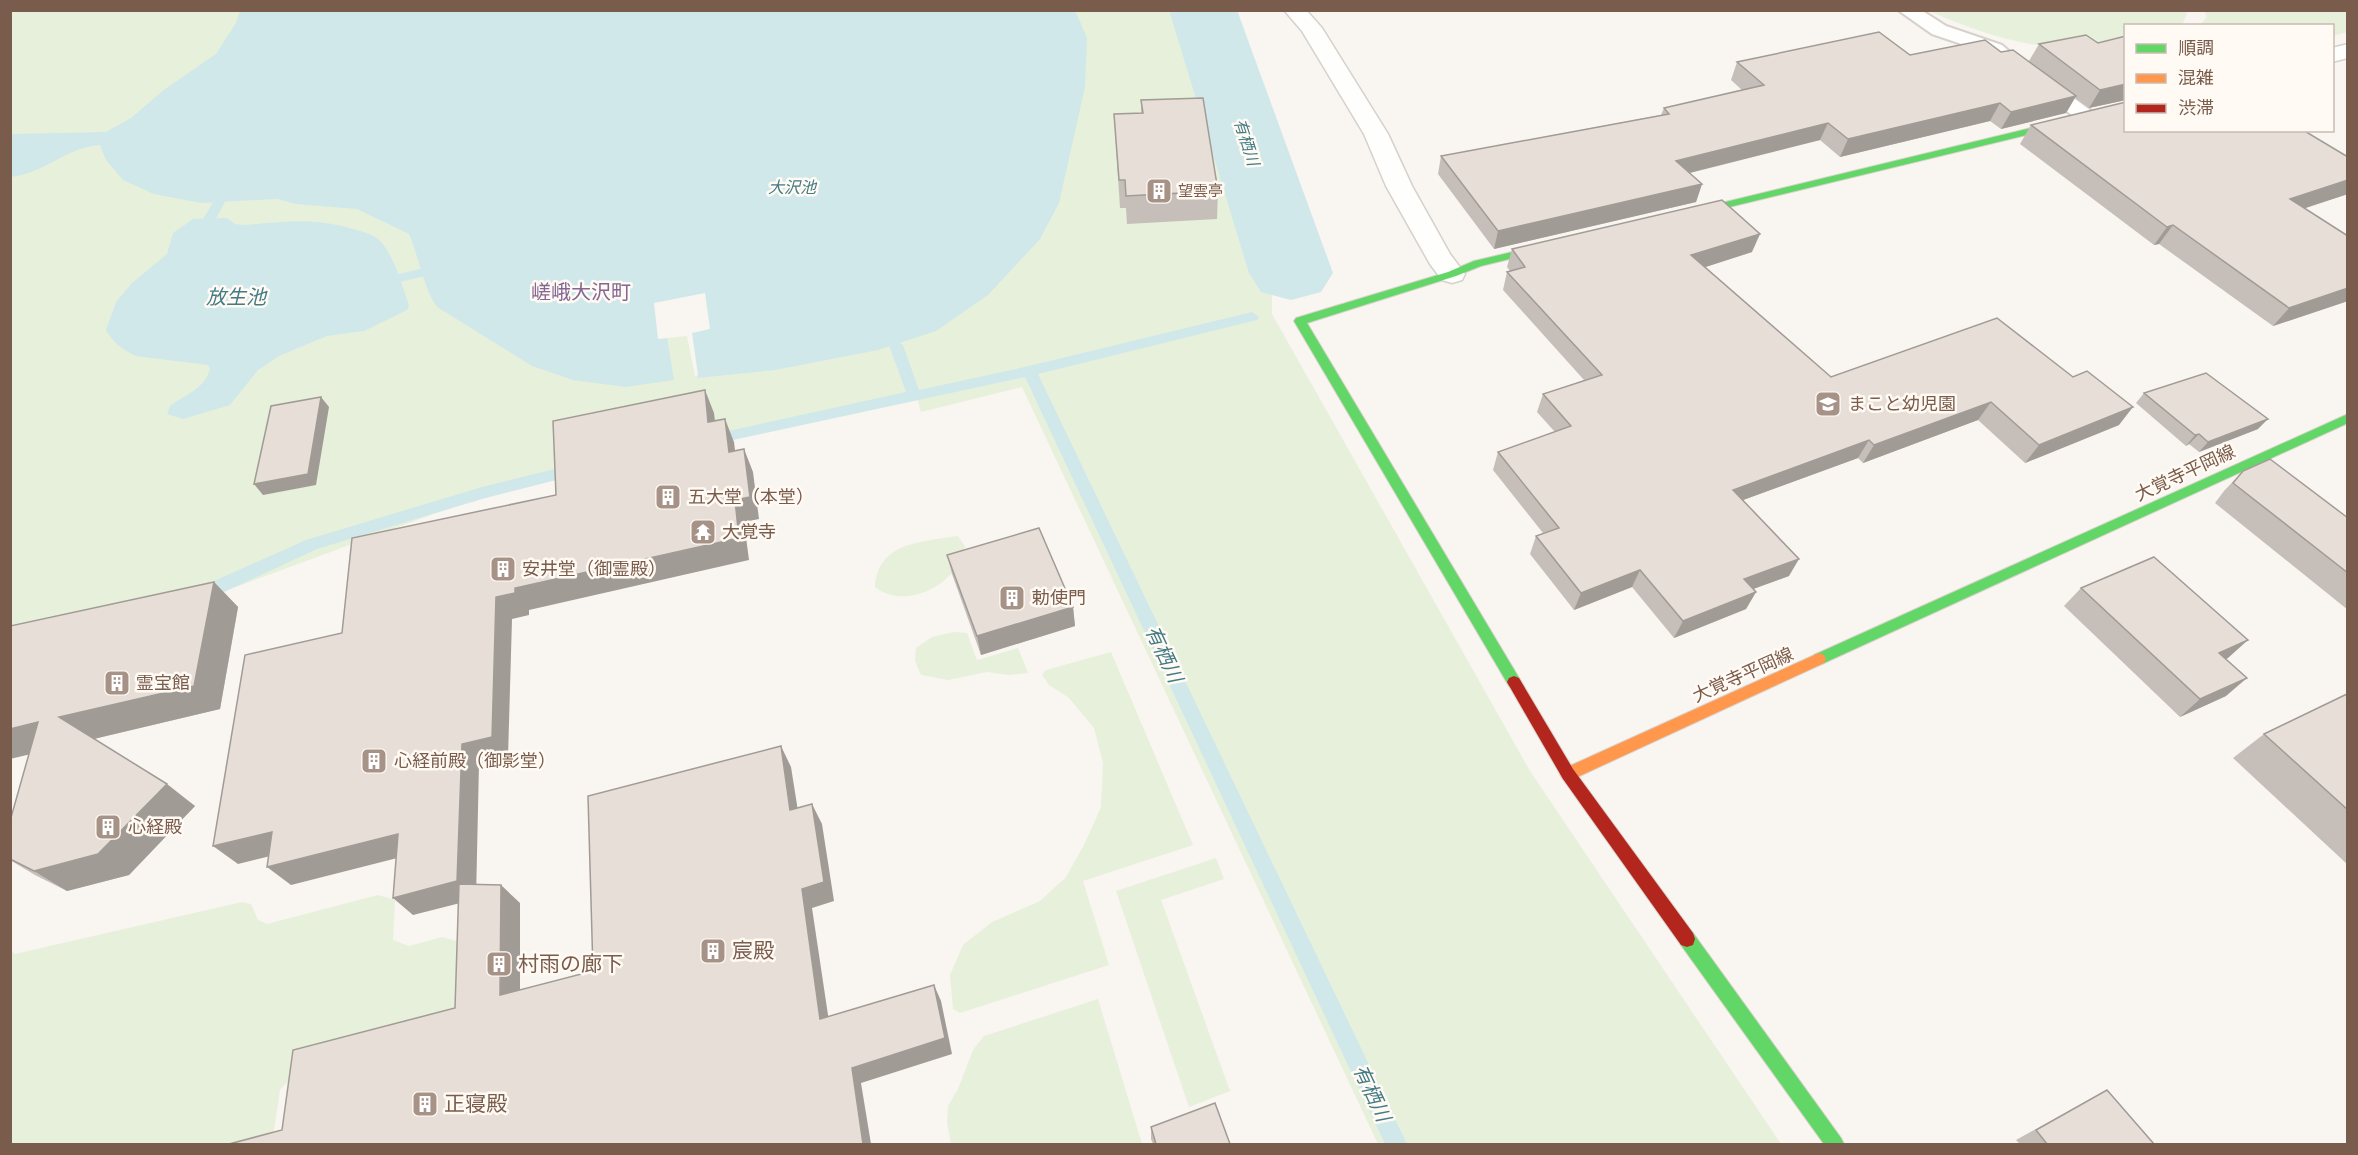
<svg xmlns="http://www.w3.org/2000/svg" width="2358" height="1155" viewBox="0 0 2358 1155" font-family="Rubik,'Noto Sans JP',sans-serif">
<rect width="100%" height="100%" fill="#f9f5f0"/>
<g fill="#e7f0db">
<polygon points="10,11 1194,11 1272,253 1272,314 1530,771 1781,1144 1378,1144 1022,387 921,412 917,398 482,496 225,591 11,641"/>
<path d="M1929,11h259l-5,12 -4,2 -53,1 -1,21c-18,0 -37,2 -56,1 -49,-1 -96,-18 -140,-37z"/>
<polygon points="2204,11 2347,11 2347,32 2333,36 2332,26 2200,25 2207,17"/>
<path d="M958,536l7,10c-5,37 -59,66 -90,41 3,-45 46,-45 83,-51z"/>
<polygon points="954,632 967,633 977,660 1018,648 1028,673 1009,675 987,672 948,680 921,675 915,661 916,648 932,637"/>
<polygon points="1111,652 1193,845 1083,881 1109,965 960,1013 953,1009 950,975 963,945 992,922 1040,901 1066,877 1085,843 1101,807 1103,763 1094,728 1069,698 1049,685 1042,675 1046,670"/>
<polygon points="1216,858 1224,879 1161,900 1230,1091 1189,1107 1116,891"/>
<polygon points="378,895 395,900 393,940 409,946 442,937 460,942 455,1013 302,1066 280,1090 272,1144 11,1144 10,950 15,954 242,902 251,904 258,920 267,924"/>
<polygon points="1098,999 1142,1144 951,1144 947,1122 948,1106 958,1089 973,1050 984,1036"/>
</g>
<g fill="#d0e8ea">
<path d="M1075,10l12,28 -2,49 -26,116 -19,36 -52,56 -52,36 -58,19 -103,20 -78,8 1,-3 -9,-43 -22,5 7,43 -48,7 -53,-7 -41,-14 -95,-59c-14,-20 -18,-50 -28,-73l-52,-25 -61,-5 -19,-5 -76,4 -47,-9 -31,-14 -17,-20 -6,-15c-33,2 -55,28 -89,32l-1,-43 96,-2 25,-14 34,-29 51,-35 20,-31 4,-12z"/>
<path d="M227,218l8,6 9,1c41,-3 68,-8 109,4 10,3 22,5 29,14 14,18 20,42 27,63l-2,4 -43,21 -37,5 -48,20 -21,14 -28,35 -47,14 -16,-5 3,-8c14,-11 35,-17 40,-37l-2,-4 -72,-9c-13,-6 -23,-13 -30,-26l10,-28 16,-19 35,-29 6,-21 20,-14z"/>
</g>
<polygon fill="#f9f5f0" points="705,293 710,329 692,333 698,375 695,376 687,336 658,339 654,303"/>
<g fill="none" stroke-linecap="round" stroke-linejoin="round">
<g fill="#d0e8ea" fill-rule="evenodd">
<polygon points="219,198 225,202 214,222 204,222 203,219 215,199"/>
<polygon points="424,268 429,269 431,272 429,275 400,282 393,278 395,275"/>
<polygon points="1252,312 1259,317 1257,320 1038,374 1407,1144 1385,1144 1025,377 719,443 714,442 711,438 714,434 719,433 906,392 889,345 896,340 903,345 919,390 1029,366"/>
<polygon points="575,464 580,466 583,470 580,474 482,499 317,549 224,592 198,599 192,597 190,592 192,587 214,581 306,540 482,487"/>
</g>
<polygon fill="#d0e8ea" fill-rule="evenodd" points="1169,10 1237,10 1333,273 1321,292 1291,300 1261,292 1249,273"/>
<g stroke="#d7d1cb" stroke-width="4">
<g id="lane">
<polygon points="1898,10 1921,10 1946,26 2002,45 2018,59 2015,63 2001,63 1988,53 1932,34"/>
<polygon points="2041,77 2048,79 2094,113 2097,117 2094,121 2087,123 2080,121 2034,87 2031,83 2034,79"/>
</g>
</g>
<g stroke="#d7d1cb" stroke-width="3">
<g id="street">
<polygon points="1284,10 1306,10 1322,28 1388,134 1412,186 1450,254 1465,274 1462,280 1452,283 1442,280 1430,264 1386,186 1364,134 1302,31"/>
<polygon points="2348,44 2348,58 2332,62 2332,48"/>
</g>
</g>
<g stroke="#d9d2cb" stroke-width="2">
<g id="fast">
<polygon points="2126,105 2126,111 1684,218 1679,215 1684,212"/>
<polygon points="1555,242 1560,245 1559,247 1481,266 1456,276 1307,323 1519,678 1521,682 1519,686 1514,688 1509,686 1294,321 1296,318 1448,272 1474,261"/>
<polygon points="2348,414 2348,423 1824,663 1819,665 1814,663 1812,659 1814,655"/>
<polygon points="1687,931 1693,933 1841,1138 1844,1144 1824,1144 1681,945 1679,939 1681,933"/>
</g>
</g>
<g stroke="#d9d2cb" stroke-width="2">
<polygon id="slow" points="1819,653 1824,655 1826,659 1824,663 1573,779 1568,781 1563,779 1560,774 1563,769"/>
</g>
<g stroke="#d9d2cb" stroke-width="2">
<polygon id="jam" points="1514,676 1519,678 1573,769 1693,933 1695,939 1693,945 1687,947 1681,945 1563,779 1507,682 1509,678"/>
</g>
<use href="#lane" fill="#fefefd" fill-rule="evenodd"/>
<use href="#street" fill="#fefefd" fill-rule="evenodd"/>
<use href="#fast" fill="#63d668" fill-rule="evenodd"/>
<use href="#slow" fill="#ff974d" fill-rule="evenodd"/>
<use href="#jam" fill="#b3261e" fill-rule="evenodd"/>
</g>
<g fill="#c6bfb9">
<polygon points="2126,36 2126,100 2089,108 2075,98 2066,113 2001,129 1990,121 1840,157 1820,140 1690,173 1702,184 1696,202 1494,249 1438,174 1441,156 1661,115 1664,108 1742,90 1731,80 1737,62 2001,52 2029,61 2039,44 2098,43"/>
<polygon points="1141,100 1218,191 1217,219 1127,224 1126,208 1120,208 1114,114 1141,113"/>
<polygon points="2031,125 2348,194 2304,208 2348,236 2348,301 2273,326 2159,244 2154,245 2020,144"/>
<polygon points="1512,249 1752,252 1705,267 1831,377 1997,318 2119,425 2025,463 1978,420 1863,463 1858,458 1743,500 1789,576 1753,589 1756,592 1746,609 1674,638 1632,587 1574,610 1530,554 1536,536 1543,533 1493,470 1498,452 1555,432 1537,412 1543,394 1584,380 1503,290 1507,272 1510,271 1507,267"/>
<polygon points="2144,393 2258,429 2199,452 2189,444 2186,446 2136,403"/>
<polygon points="2243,471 2348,518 2348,610 2215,503 2224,491"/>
<polygon points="947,555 1073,607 1075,626 981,655 952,574"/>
<polygon points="214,582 238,607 220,709 94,739 195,806 129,875 67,891 35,875 10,860 10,821 29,754"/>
<polygon points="2081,588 2228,658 2225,659 2226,696 2180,717 2064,606"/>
<polygon points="2348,695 2348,865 2233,758 2264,734"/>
<polygon points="2107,1090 2154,1144 2020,1144 2016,1140"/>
<polygon points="1151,1127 1230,1144 1153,1144 1151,1139"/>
</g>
<g fill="#a19b96">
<polygon points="2126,84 2126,100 2089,108 2100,90"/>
<polygon points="2076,96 2066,113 2001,129 2011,112"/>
<polygon points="2000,103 1990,121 1840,157 1848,139"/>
<polygon points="1828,123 1820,140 1669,178 1676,161"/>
<polygon points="2348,180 2348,194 2275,218 2290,199"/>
<polygon points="1702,184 1696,202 1494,249 1498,231"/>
<polygon points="2173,225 2159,244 2154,245 2167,227"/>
<polygon points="1760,234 1752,252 1684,274 1691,255"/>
<polygon points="2348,288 2348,301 2273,326 2289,308"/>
<polygon points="705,390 714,413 718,445 708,422"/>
<polygon points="321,397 329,407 316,485 263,495 254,484"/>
<polygon points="1991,402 1978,420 1863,463 1874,445"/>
<polygon points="2133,407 2119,425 2025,463 2039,445"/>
<polygon points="725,419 734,442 738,475 729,452"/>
<polygon points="2268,419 2258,429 2199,452 2208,442"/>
<polygon points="2199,434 2189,444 2186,446 2195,435"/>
<polygon points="1869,440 1858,458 1724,507 1733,490"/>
<polygon points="744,449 753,472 759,519 744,522 749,560 529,610 529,615 512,619 508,757 479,764 476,899 413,915 393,898 496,597 515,588 735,500"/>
<polygon points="1799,559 1789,576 1734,596 1744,579"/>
<polygon points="1640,570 1632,587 1574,610 1581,593"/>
<polygon points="214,582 238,607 220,709 89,740 59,717"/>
<polygon points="1756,592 1746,609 1674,638 1683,621"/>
<polygon points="1073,607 1075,626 981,655 977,636"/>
<polygon points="2248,640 2228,658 2199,671 2219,653"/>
<polygon points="2247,678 2226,696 2180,717 2200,699"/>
<polygon points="38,722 69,745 10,759 10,729"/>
<polygon points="781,746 791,767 801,830 790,810"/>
<polygon points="167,784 195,806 129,875 67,891 34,871"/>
<polygon points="812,804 822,824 834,901 812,908 831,1035 820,1019 802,889"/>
<polygon points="272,832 295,850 238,864 213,846"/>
<polygon points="398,834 417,853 291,885 267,867"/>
<polygon points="501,885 520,903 520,1012 500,995"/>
<polygon points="934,985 941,1001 952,1054 861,1083 871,1144 863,1144 852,1068"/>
</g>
<g fill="#e6ded7" stroke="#a19b96" stroke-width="1.5">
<polygon points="1879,32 1910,55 1985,40 2001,52 2013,50 2076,96 2011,112 2000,103 1848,139 1828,123 1676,161 1702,184 1498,231 1441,156 1669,114 1664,108 1764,85 1737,62"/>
<polygon points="2086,35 2098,43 2126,36 2126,84 2100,90 2039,44"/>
<polygon points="1203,98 1218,191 1126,196 1125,180 1119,180 1114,114 1143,113 1141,100"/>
<polygon points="2126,102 2126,130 2303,130 2348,157 2348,180 2290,199 2348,236 2348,288 2289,308 2173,225 2167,227 2031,125"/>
<polygon points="1722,200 1760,234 1691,255 1831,377 1997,318 2073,377 2087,371 2133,407 2039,445 1991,402 1874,445 1869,440 1733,490 1799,559 1744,579 1756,592 1683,621 1640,570 1581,593 1536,536 1559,528 1498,452 1571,426 1543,394 1602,375 1507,272 1525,267 1512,249"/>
<polygon points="2206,373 2268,419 2208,442 2199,434 2195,435 2144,393"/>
<polygon points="705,390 708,422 725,419 729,452 744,449 750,497 735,500 739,538 515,588 515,593 496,597 492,737 462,744 457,881 393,898 398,834 267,867 272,832 213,846 245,655 342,633 352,538 556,495 553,421"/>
<polygon points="321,397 308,474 254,484 271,406"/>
<polygon points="2270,459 2348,518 2348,573 2233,483 2243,471"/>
<polygon points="1039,528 1073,607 977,636 947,555"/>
<polygon points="2154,557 2248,640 2219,653 2247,678 2200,699 2081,588"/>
<polygon points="214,582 194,686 59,717 167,784 98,854 34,871 10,859 10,821 38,722 10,729 10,626"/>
<polygon points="2347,694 2348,695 2348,810 2264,734"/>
<polygon points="781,746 790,810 812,804 824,882 802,889 820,1019 934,985 945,1038 852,1068 863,1144 229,1144 282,1130 293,1050 455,1008 459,884 501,885 500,995 593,971 588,796"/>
<polygon points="2107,1090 2154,1144 2047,1144 2036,1130"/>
<polygon points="1215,1103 1230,1144 1156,1144 1151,1127"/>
</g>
<defs>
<g id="building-square" transform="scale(1.35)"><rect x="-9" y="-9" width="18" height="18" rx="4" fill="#a69286" stroke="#fffaf3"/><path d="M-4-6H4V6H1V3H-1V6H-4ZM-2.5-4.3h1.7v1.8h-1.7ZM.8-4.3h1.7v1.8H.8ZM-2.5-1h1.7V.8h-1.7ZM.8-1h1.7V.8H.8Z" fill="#fff"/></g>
<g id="school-square" transform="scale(1.35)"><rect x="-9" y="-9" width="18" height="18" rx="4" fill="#a69286" stroke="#fffaf3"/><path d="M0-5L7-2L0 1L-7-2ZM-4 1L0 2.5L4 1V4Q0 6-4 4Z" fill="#fff"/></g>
<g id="temple-square" transform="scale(1.35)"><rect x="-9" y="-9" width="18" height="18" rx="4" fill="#a69286" stroke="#fffaf3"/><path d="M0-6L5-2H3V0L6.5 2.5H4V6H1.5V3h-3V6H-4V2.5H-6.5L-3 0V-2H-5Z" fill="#fff"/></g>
</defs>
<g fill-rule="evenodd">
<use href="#building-square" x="1159" y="191"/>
<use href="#school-square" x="1828" y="404"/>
<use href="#building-square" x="668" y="497"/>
<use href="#temple-square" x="703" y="532"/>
<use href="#building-square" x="503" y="569"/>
<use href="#building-square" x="1012" y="598"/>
<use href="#building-square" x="117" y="683"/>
<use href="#building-square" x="374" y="761"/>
<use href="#building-square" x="108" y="827"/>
<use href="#building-square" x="713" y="951"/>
<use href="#building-square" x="499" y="964"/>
<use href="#building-square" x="425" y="1104"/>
</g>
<g text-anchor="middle" stroke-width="5" stroke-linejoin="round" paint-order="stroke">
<g font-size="15" fill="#7a5c4d" stroke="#fffaf3" text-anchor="start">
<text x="1178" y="196">望雲亭</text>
</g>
<g font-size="16" font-style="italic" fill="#437c86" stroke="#fffaf3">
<text transform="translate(1247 142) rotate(72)" y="6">有栖川</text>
<text x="792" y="193">大沢池</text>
</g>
<g font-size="18" fill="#7a5c4d" stroke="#fffaf3" text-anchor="start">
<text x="1848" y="410">まこと幼児園</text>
<text x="688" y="503">五大堂（本堂）</text>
<text x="722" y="538">大覚寺</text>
<text x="522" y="575">安井堂（御霊殿）</text>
<text x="1032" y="604">勅使門</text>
<text x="136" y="689">霊宝館</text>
<text x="394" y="767">心経前殿（御影堂）</text>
<text x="128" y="833">心経殿</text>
</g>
<g font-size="18" fill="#7a5c4d" stroke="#fffaf3">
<text transform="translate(2185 473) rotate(-25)" y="6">大覚寺平岡線</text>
<text transform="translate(1743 675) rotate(-24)" y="6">大覚寺平岡線</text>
</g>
<g font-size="20" fill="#846695" stroke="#fffaf3">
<text x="581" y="299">嵯峨大沢町</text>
</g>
<g font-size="20" font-style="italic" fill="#437c86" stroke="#fffaf3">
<text x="236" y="304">放生池</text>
<text transform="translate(1164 654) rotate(65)" y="7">有栖川</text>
<text transform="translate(1372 1093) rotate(65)" y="7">有栖川</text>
</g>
<g font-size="21" fill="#7a5c4d" stroke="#fffaf3" text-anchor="start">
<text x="732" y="958">宸殿</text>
<text x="518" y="971">村雨の廊下</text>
<text x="444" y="1111">正寝殿</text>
</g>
</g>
<rect width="2358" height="1155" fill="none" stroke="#7a5c4d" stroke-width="24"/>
<rect x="2124" y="24" width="210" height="108" fill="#fffaf3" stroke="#cabbb1" stroke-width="1.5"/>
<rect x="2136" y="44" width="30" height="9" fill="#63d668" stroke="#cabbb1" stroke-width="1.5"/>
<text x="2178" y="54" font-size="18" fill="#7a5c4d">順調</text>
<rect x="2136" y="74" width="30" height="9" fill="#ff974d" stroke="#cabbb1" stroke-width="1.5"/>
<text x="2178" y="84" font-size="18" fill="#7a5c4d">混雑</text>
<rect x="2136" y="104" width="30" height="9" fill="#b3261e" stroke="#cabbb1" stroke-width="1.5"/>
<text x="2178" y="114" font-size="18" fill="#7a5c4d">渋滞</text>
</svg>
